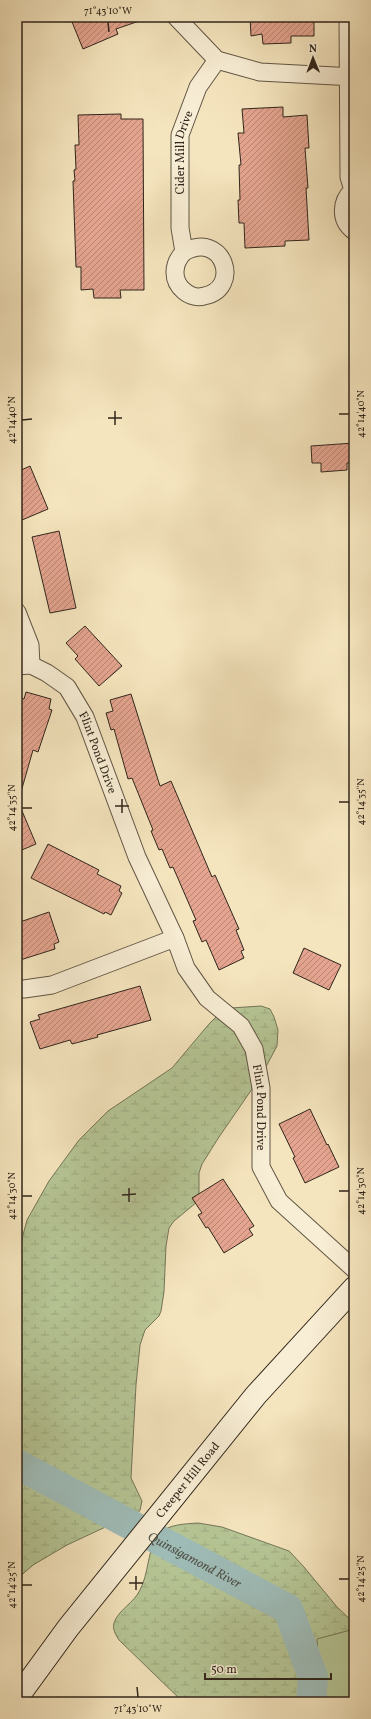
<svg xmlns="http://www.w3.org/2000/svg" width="371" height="1719" viewBox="0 0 371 1719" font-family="Vollkorn,serif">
<defs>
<pattern id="wetland-marsh" width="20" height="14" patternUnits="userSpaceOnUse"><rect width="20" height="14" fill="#b6c696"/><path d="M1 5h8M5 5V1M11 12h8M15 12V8" fill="none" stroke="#9daa81"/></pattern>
<pattern id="building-hatch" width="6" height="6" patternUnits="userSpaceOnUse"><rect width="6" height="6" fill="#e4a48f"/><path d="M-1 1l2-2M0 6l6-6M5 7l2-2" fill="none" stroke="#b98574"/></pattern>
</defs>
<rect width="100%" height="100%" fill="#f5e5be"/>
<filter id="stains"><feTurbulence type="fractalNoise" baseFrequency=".005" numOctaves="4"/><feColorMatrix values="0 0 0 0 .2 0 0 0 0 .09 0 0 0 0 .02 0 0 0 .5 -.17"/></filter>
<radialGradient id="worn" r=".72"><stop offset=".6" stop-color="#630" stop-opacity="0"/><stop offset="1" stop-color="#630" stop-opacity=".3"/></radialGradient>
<g fill="url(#wetland-marsh)" stroke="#737658">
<polygon points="261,1006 270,1009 274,1017 278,1030 277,1046 261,1076 219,1137 202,1164 199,1173 199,1193 197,1202 174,1221 169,1228 166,1246 164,1292 161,1311 159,1316 145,1330 140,1345 136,1385 131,1478 142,1501 140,1510 130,1526 114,1523 67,1545 33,1565 17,1579 17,1257 27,1220 49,1181 79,1140 108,1111 172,1068 209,1024 222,1011 231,1008"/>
<path d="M198,1523l24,4 67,24 15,16 33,40 17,16v79h-171l-64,-62c-3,-5 -7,-11 -5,-17 4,-13 20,-20 26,-33 9,-17 7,-39 18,-55 9,-11 27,-11 40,-12z"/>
</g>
<polygon fill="#b6c696" stroke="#737658" points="354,1629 354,1702 321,1702 317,1639"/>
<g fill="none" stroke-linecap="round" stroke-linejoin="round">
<path stroke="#9fbdb9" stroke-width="30" id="s1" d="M17,1464l271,145 25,68 -2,25"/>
</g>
<g fill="url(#building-hatch)" stroke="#30261b">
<polygon points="70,17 144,17 145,19 116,29 118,34 83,49"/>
<polygon points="250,17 314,17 314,36 291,36 291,43 263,44 262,34 251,36"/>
<polygon points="283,107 283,117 307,115 309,148 305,148 308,188 306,188 309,240 285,241 285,246 245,248 244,223 239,223 238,200 240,200 239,165 241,165 238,133 244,133 242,109"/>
<polygon points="121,114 121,119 143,119 144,290 120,290 121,298 94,298 93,289 81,290 81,267 76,267 73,181 75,181 74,170 76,169 75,145 79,145 78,115"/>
<polygon points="354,443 354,463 347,463 347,470 321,472 321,463 312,463 311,446"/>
<polygon points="30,466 48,509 22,520 17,510 17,472"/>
<polygon points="59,531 76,608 50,613 32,537"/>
<polygon points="85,626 122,666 99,686 75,659 78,656 66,643"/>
<polygon points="26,692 51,699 49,709 52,710 38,752 33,750 21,792 17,791 17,706 20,698 24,699"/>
<polygon points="131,694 160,786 171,781 212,877 215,875 239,929 236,930 244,950 241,951 244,958 219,970 206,940 202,942 193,921 196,920 173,867 170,868 162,849 159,850 151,831 153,830 132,778 128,779 114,729 111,730 106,713 113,711 110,700"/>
<polygon points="17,799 36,844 17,852"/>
<polygon points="48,844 99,870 97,874 121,886 119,891 122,893 111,915 105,912 104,914 31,878"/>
<polygon points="49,912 59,942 54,944 55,949 17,961 17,923"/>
<polygon points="304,948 341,965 329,990 293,973"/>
<polygon points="140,986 151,1020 97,1035 98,1037 72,1044 70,1040 40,1049 30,1022 40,1019 38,1015"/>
<polygon points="310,1109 327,1145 328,1144 339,1167 305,1183 293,1158 295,1157 279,1124"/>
<polygon points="223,1179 254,1226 249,1229 253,1235 224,1253 208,1227 206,1228 198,1215 202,1213 192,1198"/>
</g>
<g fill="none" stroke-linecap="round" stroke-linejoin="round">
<g stroke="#615644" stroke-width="19">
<g id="street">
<polyline points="176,17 217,60 260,72 354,77"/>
<path d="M348,17l1,160 4,13c-12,11 -14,30 1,41"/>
<path id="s2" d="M184,252c40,-22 58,37 20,44 -6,2 -14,0 -20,-5 -13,-11 -11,-28 0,-39l-4,-24v-93l18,-48 19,-27"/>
<polyline points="17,612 30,645 31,665"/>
<path id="s3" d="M17,666l14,-1 16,8 20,14 18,30 52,140 38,81 11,30 21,30 34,28 13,23 7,39v79l18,34 75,68"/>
<polyline points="17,989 24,989 52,985 175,938"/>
</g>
</g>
<g stroke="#30261b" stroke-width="24">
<g id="secondary">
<path id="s4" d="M17,1698l51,-70 188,-233 98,-107"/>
</g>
</g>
<use href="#street" stroke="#f8eed5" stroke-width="17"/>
<use href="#secondary" stroke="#f8eed5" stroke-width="22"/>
</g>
<path fill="none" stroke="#30261b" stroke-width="1.5" d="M108,22l1,10M115,411v14M339,414h10M108,418h14M22,420l10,-1M122,799v14M339,802h10M115,806h14M22,808h10M129,1188v14M339,1191h10M122,1195l14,-1M22,1196h10M136,1576v14M339,1579h10M129,1583h14M22,1585h10M137,1687l1,10"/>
<g text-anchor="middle" stroke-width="3" stroke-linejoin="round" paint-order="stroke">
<g font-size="12" fill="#30261b" stroke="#f8eed5">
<text dy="4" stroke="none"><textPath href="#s2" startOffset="257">Cider Mill Drive</textPath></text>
<text dy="4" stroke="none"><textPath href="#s3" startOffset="129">Flint Pond Drive</textPath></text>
<text dy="4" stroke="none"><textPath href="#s3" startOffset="528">Flint Pond Drive</textPath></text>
<text dy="4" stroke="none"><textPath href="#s4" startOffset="277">Creeper Hill Road</textPath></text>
</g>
<g font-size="13" font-style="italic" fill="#51534a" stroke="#f8eed5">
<text dy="5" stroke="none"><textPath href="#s1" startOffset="202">Quinsigamond River</textPath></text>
</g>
</g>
<rect width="371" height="1719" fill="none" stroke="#f5e5be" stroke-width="44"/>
<g transform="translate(313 58) rotate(359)" stroke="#f8eed5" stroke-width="3" paint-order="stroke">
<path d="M0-3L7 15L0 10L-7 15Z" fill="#30261b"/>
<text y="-6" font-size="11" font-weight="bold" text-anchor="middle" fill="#30261b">N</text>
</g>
<path d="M205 1673v6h126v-6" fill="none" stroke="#30261b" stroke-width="2"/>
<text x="211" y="1673" font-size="12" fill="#30261b" stroke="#f8eed5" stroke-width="3" paint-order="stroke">50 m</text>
<rect x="22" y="22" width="327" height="1675" fill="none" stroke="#30261b" stroke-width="1.5"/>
<g font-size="10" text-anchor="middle" fill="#30261b">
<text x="108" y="14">71°43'10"W</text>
<text transform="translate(360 414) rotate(-90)" y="4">42°14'40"N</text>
<text transform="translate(11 420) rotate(-90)" y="4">42°14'40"N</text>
<text transform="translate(360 802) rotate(-90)" y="4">42°14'35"N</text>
<text transform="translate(11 808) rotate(-90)" y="4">42°14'35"N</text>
<text transform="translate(360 1191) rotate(-90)" y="4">42°14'30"N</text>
<text transform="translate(11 1196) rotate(-90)" y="4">42°14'30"N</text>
<text transform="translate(360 1579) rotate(-90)" y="4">42°14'25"N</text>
<text transform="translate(11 1585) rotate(-90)" y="4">42°14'25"N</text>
<text x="138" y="1712">71°43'10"W</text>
</g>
<rect width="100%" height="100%" filter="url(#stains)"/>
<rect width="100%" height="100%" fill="url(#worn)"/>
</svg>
